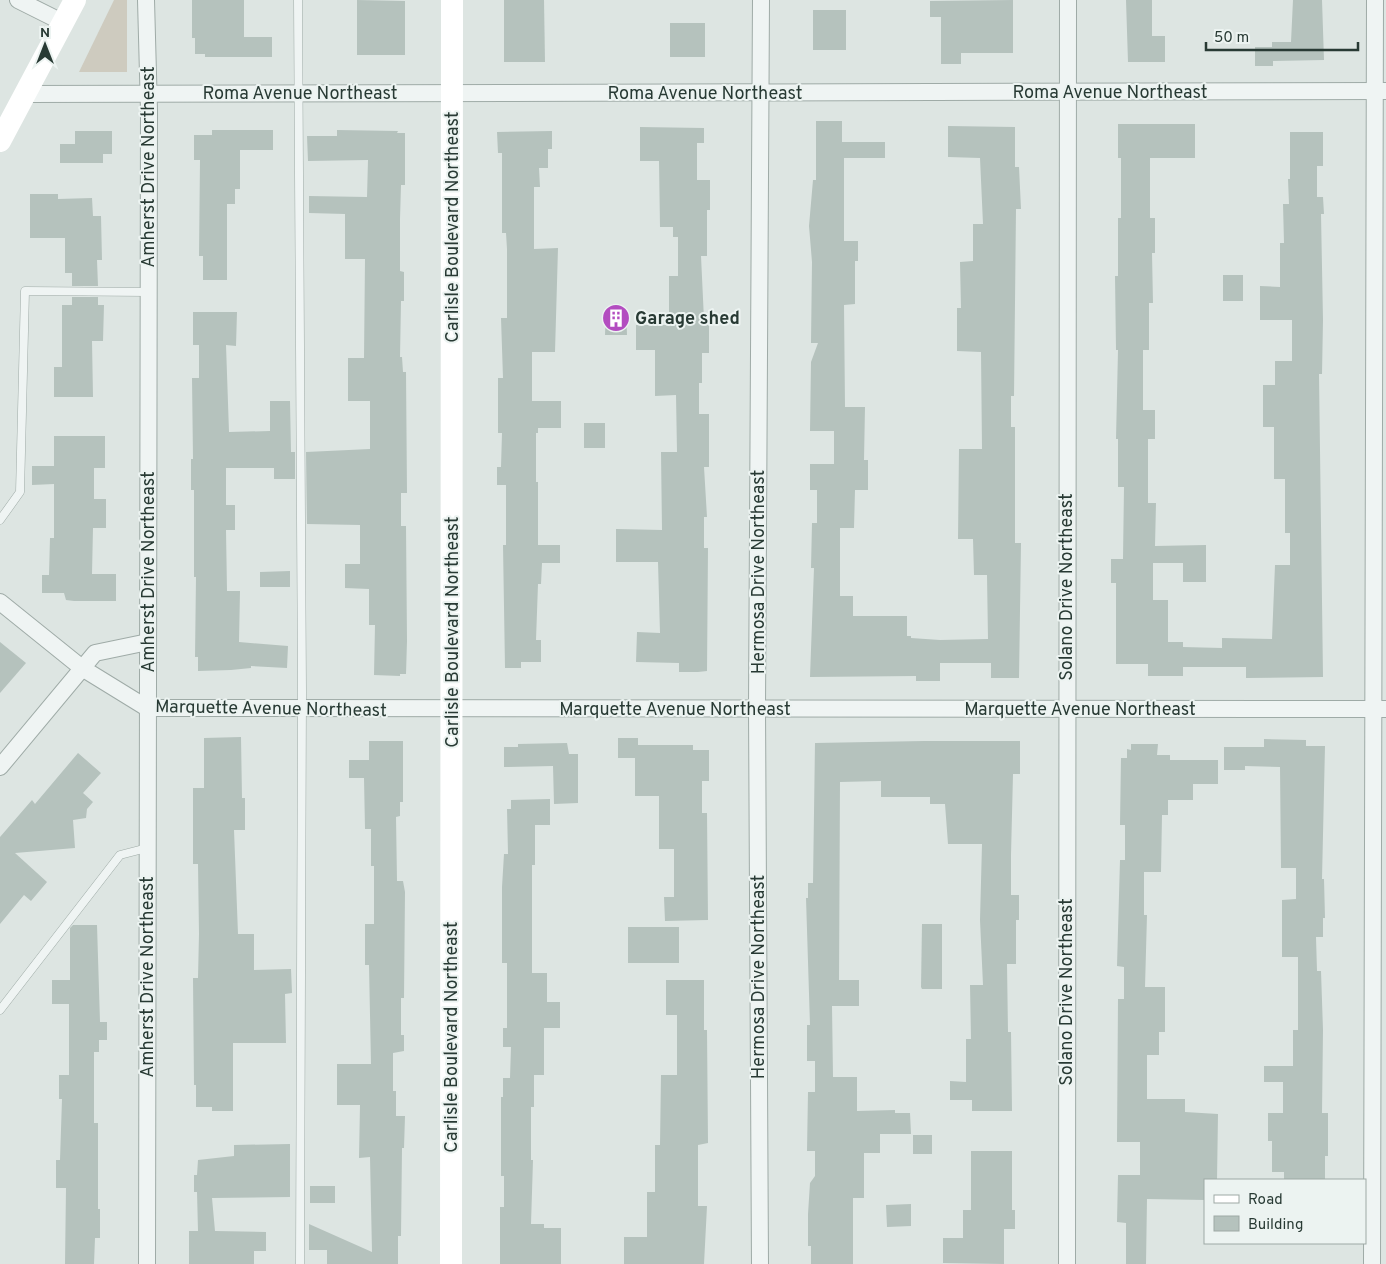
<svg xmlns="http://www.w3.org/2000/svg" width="1386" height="1264" viewBox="0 0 1386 1264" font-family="Overpass,sans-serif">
<rect width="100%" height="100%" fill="#dde5e2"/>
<polygon fill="#cecbbf" points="114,0 127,0 127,72 79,72"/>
<g fill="#b5c2bd">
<polygon points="192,0 244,0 244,37 272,37 272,57 205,57 205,54 195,54 195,38 192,38"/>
<polygon points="357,0 405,1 405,55 357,55"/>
<polygon points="504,0 544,0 545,62 504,62"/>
<polygon points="1013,0 1013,53 961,53 961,64 941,64 941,17 930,17 930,1"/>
<polygon points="1126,0 1152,0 1152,36 1165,36 1165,62 1128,62"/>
<polygon points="1293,0 1322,0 1324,60 1273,61 1273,66 1255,66 1255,47 1272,47 1272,42 1291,42"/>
<rect x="813" y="10" width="33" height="40"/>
<rect x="670" y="23" width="35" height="34"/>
<polygon points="816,121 842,121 842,142 885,142 885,158 844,158 844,241 858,241 858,261 855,261 855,304 844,305 845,407 865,407 864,460 868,460 868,490 855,490 854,528 840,528 840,596 853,596 853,616 907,616 907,636 911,636 911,638 940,640 988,639 987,575 974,575 973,539 958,539 959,449 982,449 981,352 957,351 957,308 961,308 960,262 973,261 973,224 983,224 980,158 948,157 948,126 1015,127 1015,167 1019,167 1021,209 1016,209 1014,396 1011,396 1011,427 1015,427 1015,543 1021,543 1019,678 991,678 991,663 940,663 940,681 916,681 916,676 810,677 814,568 811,568 812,523 817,523 817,490 810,490 810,464 834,464 834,431 810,431 811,362 818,343 811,343 812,262 809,226 813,180 816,180"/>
<polygon points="1118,124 1195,124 1195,158 1150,158 1150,218 1155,218 1155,253 1152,253 1153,303 1149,303 1149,350 1143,350 1143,410 1155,410 1155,439 1148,439 1148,503 1156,503 1155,546 1206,545 1206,582 1183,582 1183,563 1153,563 1153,600 1168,600 1168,642 1183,642 1183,647 1222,648 1222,638 1272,639 1275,565 1290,565 1290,533 1285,533 1285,479 1274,479 1274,427 1263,427 1263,385 1275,385 1275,361 1292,361 1292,320 1260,320 1260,286 1280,287 1280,243 1284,243 1283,204 1289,204 1288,179 1290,179 1290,132 1323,132 1323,166 1317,166 1317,197 1323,197 1324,214 1321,214 1323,320 1322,374 1319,374 1323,677 1246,678 1246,667 1183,667 1183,676 1148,676 1148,664 1116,664 1116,583 1111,583 1111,559 1123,559 1124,487 1118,487 1118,439 1116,439 1118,350 1116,350 1115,276 1118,276 1118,218 1121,218 1121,158 1118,158"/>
<polygon points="640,127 704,128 704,143 697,143 697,180 710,180 710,210 707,210 707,256 701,256 704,320 709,320 709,353 702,353 702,383 699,383 699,414 709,414 709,467 704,467 707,517 704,517 704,548 708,548 707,671 698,672 679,672 679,663 636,662 637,632 660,633 658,562 616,562 616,529 662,530 661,452 677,452 676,395 655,396 655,350 636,350 636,325 667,325 666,320 669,320 669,276 678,276 678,237 673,237 673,227 660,227 659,161 640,161"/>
<polygon points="212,130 273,130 273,150 240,150 240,189 235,189 235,204 227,204 227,280 203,280 203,256 199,256 200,160 194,160 194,135 212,135"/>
<polygon points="337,130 398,131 397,133 405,133 405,185 401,185 400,219 400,271 404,272 404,301 401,301 400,357 402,357 403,372 406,372 407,493 401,493 401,526 406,526 407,641 406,674 400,674 400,676 374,675 375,625 369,625 369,589 345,588 345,564 360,564 360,525 307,524 306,452 370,449 370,401 348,401 348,358 364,358 365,259 345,259 345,214 309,213 309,196 367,197 368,160 308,161 307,136 337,136"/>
<polygon points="75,131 112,131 112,154 103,154 103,163 60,163 60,144 75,144"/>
<polygon points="552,131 552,149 548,149 548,168 539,168 540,187 534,187 534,249 558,248 555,352 532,352 532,401 561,401 561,428 538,428 538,433 536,433 536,482 538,482 538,545 560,545 560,563 542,563 541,584 538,584 536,640 541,640 541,662 521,662 521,668 505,668 503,545 506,545 506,485 497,485 497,467 501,467 502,433 498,433 498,378 503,378 501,318 507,318 507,249 506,233 502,233 502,153 498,153 497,132"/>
<polygon points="30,194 58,194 58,199 92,198 93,216 101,216 102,260 97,260 98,286 72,286 72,273 65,273 65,238 30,238"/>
<rect x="1223" y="275" width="20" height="26"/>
<polygon points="72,297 98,297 98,305 104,305 103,341 92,341 93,397 54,397 54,367 62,367 62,305 72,305"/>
<polygon points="606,308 626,308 627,335 605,335"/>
<polygon points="193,312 237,312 236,346 226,345 229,432 270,431 270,401 290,401 291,452 295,452 295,479 274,479 274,468 226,468 226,505 235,505 235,530 226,530 227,591 240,591 239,642 288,646 287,668 251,666 251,668 231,670 198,671 198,657 195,657 196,577 194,577 194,490 191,490 191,459 193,459 192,378 199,378 199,345 193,345"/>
<rect x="584" y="423" width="21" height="25"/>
<polygon points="54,436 105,436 105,468 94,468 94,499 106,499 106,528 93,528 92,574 116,574 116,601 74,601 66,600 64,593 42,593 42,575 49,575 50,538 54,538 54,484 32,485 32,466 54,466"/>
<polygon points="290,571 290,587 260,587 260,572"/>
<polygon points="0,642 26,663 0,693"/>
<polygon points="241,737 242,798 245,798 245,830 234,830 238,934 254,934 254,970 291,969 292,993 285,994 286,1043 233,1043 233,1111 212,1111 212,1107 196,1107 196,1085 194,1085 193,978 198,978 199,934 198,864 193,864 193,788 204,788 204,738"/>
<polygon points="618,738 638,738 638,745 693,745 693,750 709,750 709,781 702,781 702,813 707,813 708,920 665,921 664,897 674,897 674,849 659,849 659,796 635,796 635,758 618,758"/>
<polygon points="1264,739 1306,740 1306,746 1325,746 1322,879 1324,879 1325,918 1323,918 1323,937 1316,937 1317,971 1321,971 1323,1030 1322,1113 1328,1113 1328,1156 1325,1156 1325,1180 1284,1180 1284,1172 1272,1172 1272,1141 1268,1141 1268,1113 1283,1113 1283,1082 1264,1082 1264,1066 1293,1066 1293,1030 1298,1030 1298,957 1282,957 1282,900 1296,899 1296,868 1281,868 1280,767 1245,766 1245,770 1224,770 1224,747 1264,747"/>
<polygon points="369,741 403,741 403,802 400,802 400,816 396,817 397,881 403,881 405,892 404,998 401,998 401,1035 404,1035 404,1051 393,1053 393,1091 396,1091 396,1116 405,1116 404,1148 402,1148 401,1236 398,1236 398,1264 327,1264 327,1250 309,1250 309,1224 372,1252 370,1157 359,1158 360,1105 337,1105 337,1064 371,1064 369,965 365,965 365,924 374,924 374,866 371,866 371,829 365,829 364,778 349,778 349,760 369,760"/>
<polygon points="924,741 1020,741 1020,774 1013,774 1011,855 1011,895 1019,895 1019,920 1016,920 1016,964 1007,964 1008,1032 1011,1032 1012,1111 972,1111 972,1100 950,1100 950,1081 966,1082 966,1039 971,1039 970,985 983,985 980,920 982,844 948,844 945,804 930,804 930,797 881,797 881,781 840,782 839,980 859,980 859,1006 832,1006 833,1077 857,1077 857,1111 895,1110 895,1113 910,1113 911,1134 880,1134 880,1153 864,1153 864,1198 853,1198 853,1264 811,1264 811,1246 808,1246 808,1214 810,1183 815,1176 815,1151 807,1151 808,1092 815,1092 815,1061 807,1061 807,1025 810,1025 806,898 808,898 808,883 813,883 815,743"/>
<polygon points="567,743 569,754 578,754 578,803 554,804 553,766 504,767 504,747 518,747 518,744"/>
<polygon points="1131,744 1158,744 1157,755 1170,755 1170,760 1218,760 1218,784 1193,784 1193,800 1168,800 1168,815 1162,815 1161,872 1144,872 1144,915 1147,915 1145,987 1165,987 1165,1032 1159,1032 1159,1055 1147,1055 1147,1099 1185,1099 1185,1112 1218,1114 1217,1180 1205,1180 1205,1200 1147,1199 1146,1264 1126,1264 1126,1223 1117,1222 1118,1175 1140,1175 1140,1142 1117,1142 1118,999 1124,999 1124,967 1117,966 1120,860 1125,860 1125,825 1120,825 1121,758 1127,758 1127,749 1131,750"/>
<polygon points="78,753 101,773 83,793 93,802 87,809 86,818 73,820 75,848 15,853 47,882 31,901 24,895 0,924 0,837 32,800 35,804"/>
<polygon points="550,799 550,825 535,825 535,865 532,865 532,973 547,973 547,1002 560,1002 560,1028 544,1028 544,1075 534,1075 534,1107 531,1107 531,1160 533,1160 531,1224 544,1224 544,1228 561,1228 561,1264 500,1264 500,1207 504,1207 504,1176 501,1176 501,1097 503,1097 503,1078 510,1078 511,1047 503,1047 503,1028 507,1028 507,963 502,963 502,887 504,854 508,854 507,809 511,809 511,800"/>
<polygon points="922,924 942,924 942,989 922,989 921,987"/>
<polygon points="73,925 97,925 100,1022 107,1022 107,1040 99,1040 99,1052 94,1052 94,1123 98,1123 98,1209 100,1209 100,1238 95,1238 94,1264 65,1264 66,1188 56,1188 56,1160 60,1160 62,1099 59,1099 59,1075 69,1075 69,1004 52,1004 52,980 70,980 70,928"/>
<rect x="628" y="927" width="51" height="36"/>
<polygon points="666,980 704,980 704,1030 707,1030 708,1143 698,1145 698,1206 707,1206 704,1264 624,1264 624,1237 647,1237 647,1192 655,1192 655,1145 660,1145 661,1075 677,1075 677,1015 666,1015"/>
<rect x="913" y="1135" width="19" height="19"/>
<polygon points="290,1144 290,1197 212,1198 215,1231 266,1232 266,1251 254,1251 254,1264 189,1264 189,1231 198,1231 197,1192 194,1192 194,1175 197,1175 198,1160 234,1156 234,1145"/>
<polygon points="971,1151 1012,1151 1012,1210 1015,1210 1015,1229 1004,1229 1004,1264 943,1263 943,1238 963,1238 963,1210 971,1210"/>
<rect x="310" y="1186" width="25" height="17"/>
<polygon points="911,1204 911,1226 887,1227 886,1205"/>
</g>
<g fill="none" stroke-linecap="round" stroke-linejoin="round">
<g stroke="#9faba7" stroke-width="9">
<g id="lane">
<polyline points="298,0 302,692 300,1264"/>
<polyline points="0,520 20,492 25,291 148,292"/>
<polyline points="0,1010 120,855 147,848"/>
</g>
</g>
<g stroke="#9faba7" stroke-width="18">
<g id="street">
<polyline points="18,0 64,23"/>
<polyline points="146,0 149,111 147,1264"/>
<polyline points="25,94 1386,91"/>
<polyline points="0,602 82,668 147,708 1386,709"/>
<polyline points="0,767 95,653 148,642"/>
<polyline points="760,1264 757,708 761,0"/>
<polyline points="1067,1264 1068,0"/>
<polyline points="1372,1264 1375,0"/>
</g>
</g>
<use href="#lane" stroke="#eff4f3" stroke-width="8"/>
<use href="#street" stroke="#eff4f3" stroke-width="16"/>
<g stroke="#fff" stroke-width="22">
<polyline points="0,141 75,0"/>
<polyline points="451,1264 452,0"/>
</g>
</g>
<defs>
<g id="building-disc" transform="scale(1.4375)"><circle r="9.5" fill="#b34dc0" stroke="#ecf3f1"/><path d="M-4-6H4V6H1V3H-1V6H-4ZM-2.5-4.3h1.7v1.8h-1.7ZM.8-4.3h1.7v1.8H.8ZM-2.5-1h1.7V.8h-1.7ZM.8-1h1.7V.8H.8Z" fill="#fff"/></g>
</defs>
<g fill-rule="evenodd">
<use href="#building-disc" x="616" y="318"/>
</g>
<g text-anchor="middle" stroke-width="4" stroke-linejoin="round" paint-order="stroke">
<g font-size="18" fill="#283a34" stroke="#ecf3f1">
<text x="1110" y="98">Roma Avenue Northeast</text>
<text x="300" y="99">Roma Avenue Northeast</text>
<text x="705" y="99">Roma Avenue Northeast</text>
<text transform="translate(148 167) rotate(-90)" y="6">Amherst Drive Northeast</text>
<text transform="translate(452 227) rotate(-90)" y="6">Carlisle Boulevard Northeast</text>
<text transform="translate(148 572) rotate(-90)" y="6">Amherst Drive Northeast</text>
<text transform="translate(758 572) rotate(-90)" y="6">Hermosa Drive Northeast</text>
<text transform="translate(1066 587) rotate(-90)" y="6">Solano Drive Northeast</text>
<text transform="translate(452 632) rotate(-90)" y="6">Carlisle Boulevard Northeast</text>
<text transform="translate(271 708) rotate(1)" y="6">Marquette Avenue Northeast</text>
<text x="675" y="715">Marquette Avenue Northeast</text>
<text x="1080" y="715">Marquette Avenue Northeast</text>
<text transform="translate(147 977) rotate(-90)" y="6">Amherst Drive Northeast</text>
<text transform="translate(758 977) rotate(-90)" y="6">Hermosa Drive Northeast</text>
<text transform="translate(1066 992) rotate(-90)" y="6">Solano Drive Northeast</text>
<text transform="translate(451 1037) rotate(-90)" y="6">Carlisle Boulevard Northeast</text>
</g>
<g font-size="18" font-weight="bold" fill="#283a34" stroke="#ecf3f1" text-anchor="start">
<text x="635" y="324">Garage shed</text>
</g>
</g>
<rect x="1204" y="1179" width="162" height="65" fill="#ecf3f1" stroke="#9ea9a5"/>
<rect x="1214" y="1195" width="25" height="8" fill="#ffffff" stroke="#9ea9a5"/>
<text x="1248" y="1204" font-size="15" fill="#283a34">Road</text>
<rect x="1214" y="1216" width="25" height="15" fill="#b5c2bd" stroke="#9ea9a5"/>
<text x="1248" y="1229" font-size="15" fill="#283a34">Building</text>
<g transform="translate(45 45)" stroke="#ecf3f1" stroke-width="4" paint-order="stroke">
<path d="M0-4L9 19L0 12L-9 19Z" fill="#283a34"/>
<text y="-8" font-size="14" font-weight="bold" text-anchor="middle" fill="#283a34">N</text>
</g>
<path d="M1206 42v8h152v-8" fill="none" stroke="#283a34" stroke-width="2.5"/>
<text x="1214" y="42" font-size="15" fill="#283a34" stroke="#ecf3f1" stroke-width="4" paint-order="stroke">50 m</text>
</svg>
